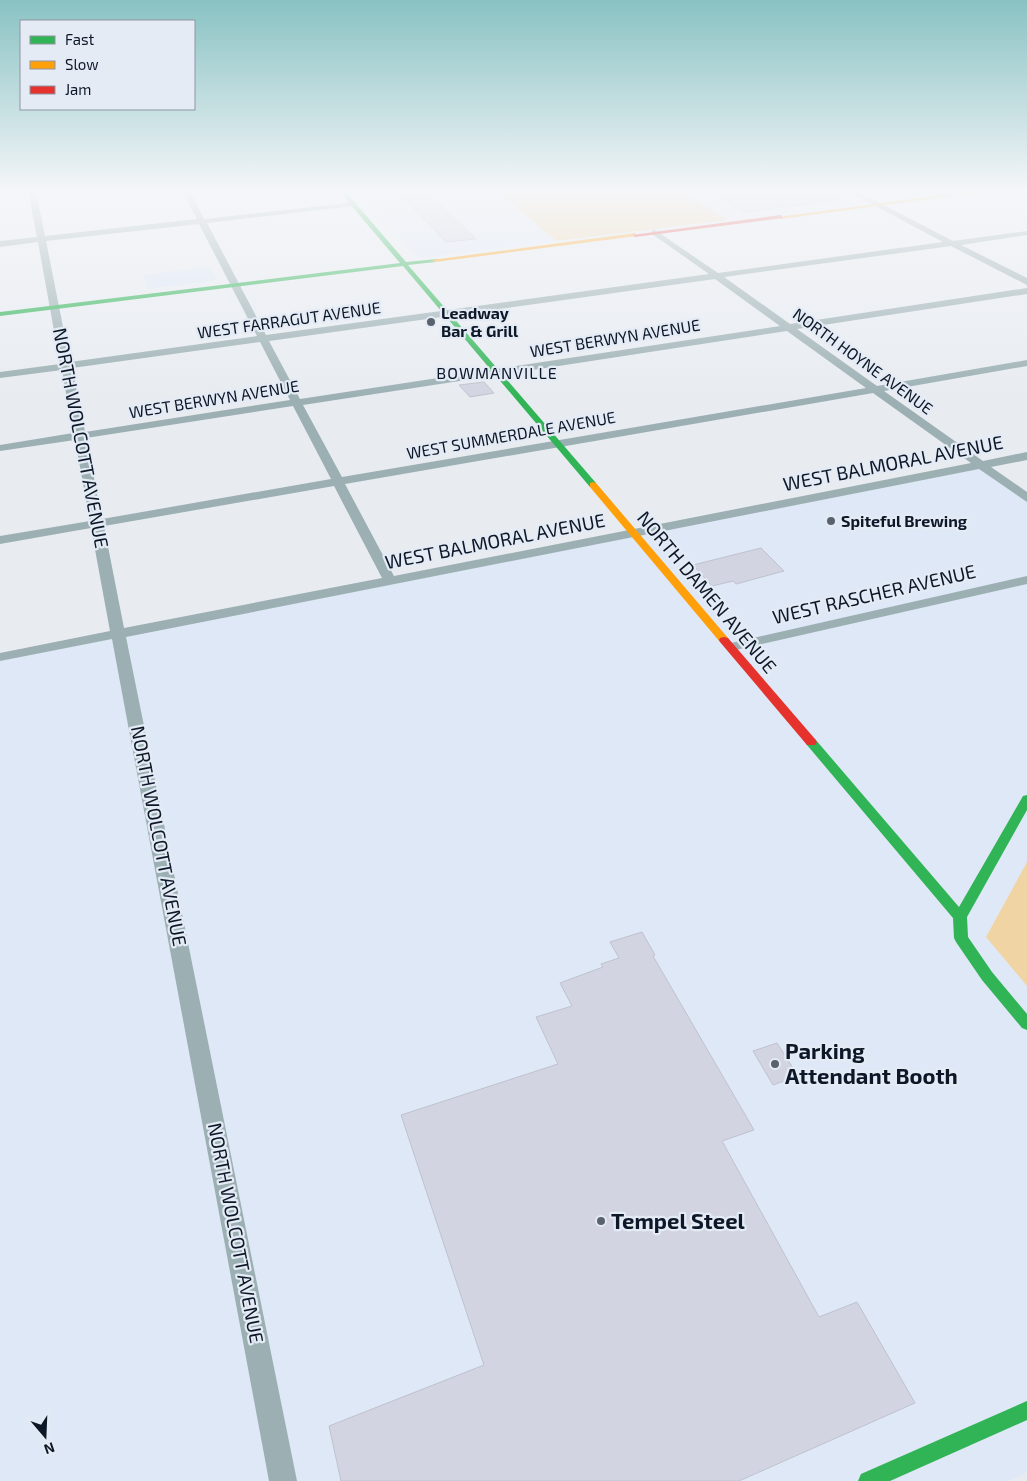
<svg xmlns="http://www.w3.org/2000/svg" width="1027" height="1481" viewBox="0 0 1027 1481" font-family="'Exo 2',sans-serif">
<rect width="100%" height="100%" fill="#e8ecf1"/>
<g fill="#dee8f6">
<polygon points="356,191 497,191 556,241 418,258"/>
<polygon points="681,191 840,191 863,204 727,220"/>
<polygon points="210,267 217,280 148,289 143,275"/>
<polygon points="976,465 1027,501 1027,862 986,937 1027,986 1027,1472 1009,1481 0,1481 0,659"/>
</g>
<g fill="#f0d4a4">
<polygon points="497,191 681,191 727,220 556,241"/>
<polygon points="1027,862 1027,986 986,937"/>
</g>
<g fill="#d2d5e1" stroke="#bfc2ce">
<polygon points="397,191 425,191 476,239 446,242"/>
<polygon points="708,191 840,191 840,200 744,212"/>
<polygon points="484,382 494,393 470,397 459,385"/>
<polygon points="761,548 784,571 736,584 733,581 712,586 693,565"/>
<polygon points="642,932 655,955 653,956 754,1130 722,1141 819,1317 857,1302 915,1403 739,1481 341,1481 329,1426 484,1365 401,1115 558,1064 536,1017 572,1006 560,983 603,967 601,964 619,958 610,942"/>
<polygon points="777,1043 798,1076 773,1085 753,1051"/>
</g>
<g fill="none" stroke-linecap="round" stroke-linejoin="round">
<g fill="#9cb0b3" fill-rule="evenodd">
<path d="M28,191h8l9,45 152,-17 -15,-28h8l14,28 153,-17 1,2 -4,2 -147,17 59,112 443,-61 -57,-40v-4h3l63,43 225,-31 -96,-51h10l96,50 74,-10v4l-66,10 66,33v7l-76,-39 -227,31 66,47 237,-36v6l-230,35 80,57 150,-26v6l-143,25 99,70 44,-9v8l-36,7 36,25v10l-48,-33 -853,168 171,844h-28l-157,-842 -112,22v-8l110,-22 -19,-103 -91,16v-8l90,-15 -15,-81 -75,11v-6l73,-12 -11,-63 -62,8v-6l60,-8 -22,-122 -38,5v-6l37,-4zM199,224l58,112 -187,26 -24,-121zM715,279l65,47 -480,73 -31,-58zM787,331l79,57 -524,89 -39,-72zM260,342l30,58 -205,32 -13,-64zM873,393l98,70 -577,113 -49,-92zM293,406l38,73 -229,40 -16,-81zM334,486l48,92 -258,50 -20,-102z"/>
<polygon points="1027,576 1027,584 731,651 724,647 731,643"/>
</g>
<g fill="#30b455" fill-rule="evenodd">
<polygon points="339,191 345,191 406,262 437,259 438,260 435,262 408,265 596,483 596,487 590,487 403,266 0,316 0,312 400,263"/>
<polygon points="811,738 815,739 959,907 1023,796 1027,795 1027,810 967,917 968,937 992,972 1027,1014 1027,1030 1022,1028 982,980 956,942 954,938 953,918 807,745 805,742"/>
<polygon points="1027,1401 1027,1420 890,1481 858,1481 861,1474"/>
</g>
<g fill="#ff9f0a" fill-rule="evenodd">
<polygon points="972,191 988,191 781,219 778,217"/>
<polygon points="635,233 637,236 435,262 432,260"/>
<polygon points="593,482 596,483 728,638 729,640 728,642 720,642 590,487 590,483"/>
</g>
<g fill="#e5322d" fill-rule="evenodd">
<polygon points="781,215 783,218 635,237 632,235"/>
<polygon points="724,637 728,638 815,739 817,742 815,745 807,745 720,642 719,640 720,638"/>
</g>
</g>
<linearGradient id="sky" x2="0" y2="1"><stop stop-color="#89c2c3"/><stop offset="0.48" stop-color="#f5f6f9"/><stop offset="1" stop-color="#f5f6f9" stop-opacity="0"/></linearGradient>
<rect width="1027" height="398" fill="url(#sky)"/>
<g fill="#59626e" stroke="#e4ebf5" stroke-width="2">
<circle cx="431" cy="322" r="5"/>
<circle cx="831" cy="521" r="5"/>
<circle cx="775" cy="1064" r="5"/>
<circle cx="601" cy="1221" r="5"/>
</g>
<g text-anchor="middle" stroke-width="4.5" stroke-linejoin="round" paint-order="stroke">
<g font-size="16" font-weight="bold" fill="#0c1728" stroke="#e4ebf5" text-anchor="start">
<text x="441" y="319">Leadway<tspan x="441" dy="18">Bar &amp; Grill</tspan></text>
<text x="841" y="527">Spiteful Brewing</text>
</g>
<g font-size="16" fill="#0c1728" stroke="#e4ebf5">
<text transform="translate(289 320) rotate(-8)" y="6">WEST FARRAGUT AVENUE</text>
<text transform="translate(615 338) rotate(-9)" y="6">WEST BERWYN AVENUE</text>
<text transform="translate(863 361) rotate(36)" y="6">NORTH HOYNE AVENUE</text>
<text transform="translate(214 399) rotate(-9)" y="6">WEST BERWYN AVENUE</text>
<text transform="translate(511 435) rotate(-10)" y="6">WEST SUMMERDALE AVENUE</text>
</g>
<g font-size="16" letter-spacing="1" fill="#0c1728" stroke="#e4ebf5">
<text x="497" y="379">BOWMANVILLE</text>
</g>
<g font-size="19" fill="#0c1728" stroke="#e4ebf5">
<text transform="translate(81 438) rotate(79)" y="7">NORTH WOLCOTT AVENUE</text>
<text transform="translate(893 463) rotate(-11)" y="7">WEST BALMORAL AVENUE</text>
<text transform="translate(495 541) rotate(-11)" y="7">WEST BALMORAL AVENUE</text>
<text transform="translate(707 592) rotate(50)" y="7">NORTH DAMEN AVENUE</text>
<text transform="translate(874 594) rotate(-13)" y="7">WEST RASCHER AVENUE</text>
<text transform="translate(159 836) rotate(79)" y="7">NORTH WOLCOTT AVENUE</text>
<text transform="translate(236 1233) rotate(79)" y="7">NORTH WOLCOTT AVENUE</text>
</g>
<g font-size="22" font-weight="bold" fill="#0c1728" stroke="#e4ebf5" text-anchor="start">
<text x="785" y="1059">Parking<tspan x="785" dy="25">Attendant Booth</tspan></text>
<text x="611" y="1229">Tempel Steel</text>
</g>
</g>
<rect x="20" y="20" width="175" height="90" fill="#e4ebf5" stroke="#8e96a3"/>
<rect x="30" y="36" width="25" height="8" fill="#30b455" stroke="#8e96a3"/>
<text x="65" y="45" font-size="15" fill="#0c1728">Fast</text>
<rect x="30" y="61" width="25" height="8" fill="#ff9f0a" stroke="#8e96a3"/>
<text x="65" y="70" font-size="15" fill="#0c1728">Slow</text>
<rect x="30" y="86" width="25" height="8" fill="#e5322d" stroke="#8e96a3"/>
<text x="65" y="95" font-size="15" fill="#0c1728">Jam</text>
<g transform="translate(45 1436) rotate(161)" stroke="#e4ebf5" stroke-width="4" paint-order="stroke">
<path d="M0-4L9 19L0 12L-9 19Z" fill="#0c1728"/>
<text y="-8" font-size="14" font-weight="bold" text-anchor="middle" fill="#0c1728">N</text>
</g>
</svg>
